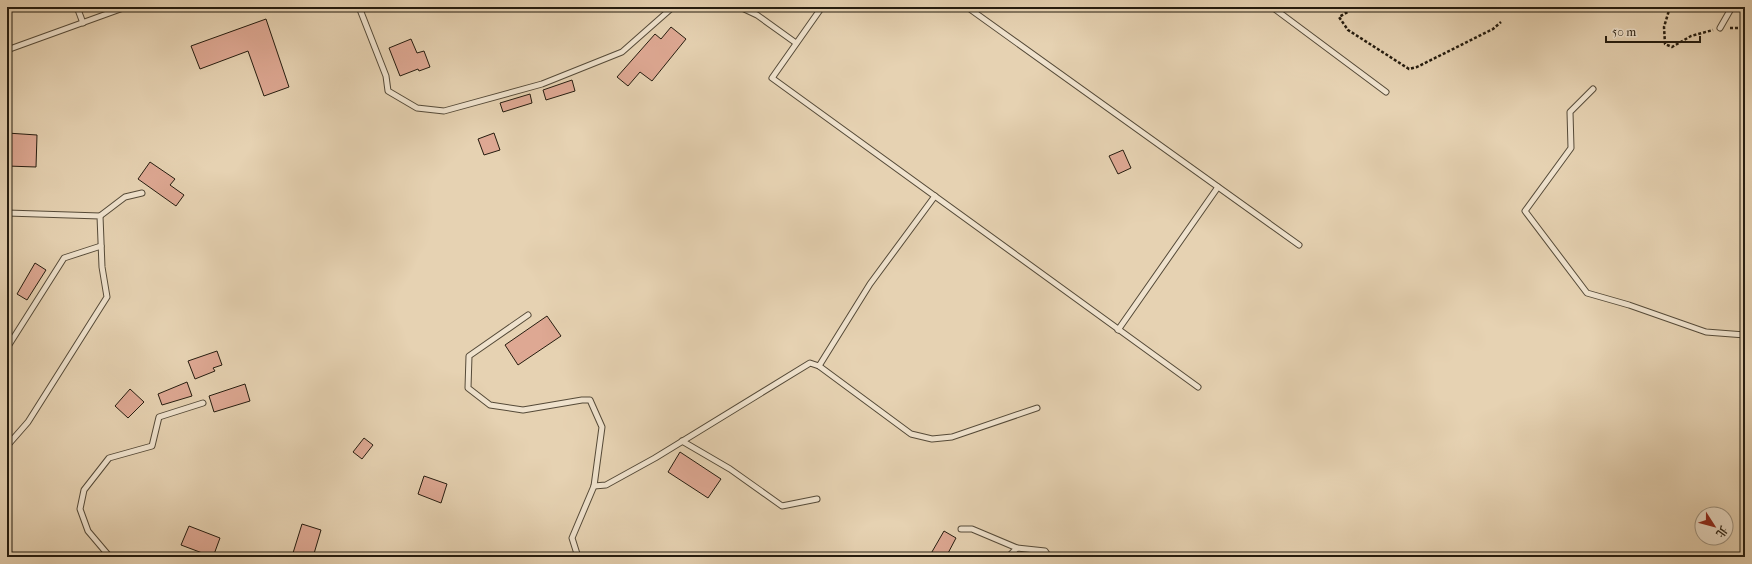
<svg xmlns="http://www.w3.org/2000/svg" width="1752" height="564" viewBox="0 0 1752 564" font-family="'IM FELL French Canon','Noto Serif TC',serif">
<rect width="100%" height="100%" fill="#e6d2b2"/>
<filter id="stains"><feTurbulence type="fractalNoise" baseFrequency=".005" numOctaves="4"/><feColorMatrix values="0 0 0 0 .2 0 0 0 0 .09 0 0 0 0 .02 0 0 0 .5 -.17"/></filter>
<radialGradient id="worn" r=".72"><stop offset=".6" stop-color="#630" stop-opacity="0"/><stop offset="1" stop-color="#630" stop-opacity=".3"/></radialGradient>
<g fill="#dea893" stroke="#251c0f">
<polygon points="266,19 289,87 264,96 248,51 200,69 191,46"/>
<polygon points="671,27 686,39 652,81 640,72 628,86 617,77 655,34 661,39"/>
<polygon points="411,39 417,53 424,51 430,67 419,71 418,69 400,76 389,48"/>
<polygon points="572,80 575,91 546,100 543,90"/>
<polygon points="530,94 532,103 503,112 500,103"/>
<polygon points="7,133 37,135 36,167 7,166"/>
<polygon points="494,133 500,150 484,155 478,139"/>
<polygon points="1123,150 1131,168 1118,174 1109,156"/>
<polygon points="150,162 175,179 170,185 184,195 176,206 138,179"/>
<polygon points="35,263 46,270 27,300 17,294"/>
<polygon points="547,316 561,336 518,365 505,345"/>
<polygon points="217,351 222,365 213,368 215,371 195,379 188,361"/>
<polygon points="187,382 192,396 162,405 158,394"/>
<polygon points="245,384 250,401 214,412 209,396"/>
<polygon points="130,389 144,402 128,418 115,406"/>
<polygon points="364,438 373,445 362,459 353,452"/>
<polygon points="680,452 721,479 708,498 668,472"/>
<polygon points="424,476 447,484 441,503 418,494"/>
<polygon points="302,524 321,530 313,557 293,553"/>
<polygon points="189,526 220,538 213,557 181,545"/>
<polygon points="944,531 956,538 946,557 929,557"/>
</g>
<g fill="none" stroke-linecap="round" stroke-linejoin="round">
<g stroke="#554a38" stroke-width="7">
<g id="service">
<polyline points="77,7 83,23"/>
<polyline points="359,7 386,76 388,91 417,108 444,111 542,84 622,52 673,7"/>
<polyline points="740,7 757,15 796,43"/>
<polyline points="822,7 772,78 1198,387"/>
<polyline points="967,7 1299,245"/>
<polyline points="1272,7 1386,92"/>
<polyline points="1720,28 1732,7"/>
<polyline points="7,50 126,7"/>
<polyline points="1593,89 1570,112 1571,148 1525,211 1587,293 1629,305 1706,332 1745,335"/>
<polyline points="7,213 100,216 102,267 107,297 28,422 7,446"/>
<polyline points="100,216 125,197 142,193"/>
<polyline points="528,315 469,356 468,388 490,405 523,410 582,400 590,400 602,427 594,486 572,538 578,557"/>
<polyline points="1118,330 1218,187"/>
<polyline points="7,348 64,258 101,246"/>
<polyline points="819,366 870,284 935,196"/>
<polyline points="682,441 730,469 782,506 817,499"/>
<polyline points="594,486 606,485 655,458 810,363 819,366 911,434 932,439 952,437 1037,408"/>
<polyline points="961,529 972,529 1017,548"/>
<polyline points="110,557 88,531 80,509 84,490 109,458 152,446 159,417 203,403"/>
<polyline points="1008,557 1017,548 1045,551 1049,557"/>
</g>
</g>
<g stroke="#251c0f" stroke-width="2.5" stroke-dasharray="3 2" stroke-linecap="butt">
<polyline points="1356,7 1339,17 1348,30 1409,69 1417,67 1493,29 1501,22"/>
<polyline points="1670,7 1664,27 1665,44 1672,47 1691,36 1713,30"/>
<polyline points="1730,28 1745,28"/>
</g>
<use href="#service" stroke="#efe2cd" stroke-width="5"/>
</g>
<rect width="1752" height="564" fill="none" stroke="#e6d2b2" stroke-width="24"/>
<rect x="8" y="8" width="1736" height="548" fill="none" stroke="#251c0f" stroke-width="2"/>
<rect x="12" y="12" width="1728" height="540" fill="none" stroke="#251c0f"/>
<g transform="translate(1714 526) rotate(126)"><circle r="19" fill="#efe2cd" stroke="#9e9381"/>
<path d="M0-3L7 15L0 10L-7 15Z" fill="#8f2418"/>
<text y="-6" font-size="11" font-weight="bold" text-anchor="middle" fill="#251c0f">北</text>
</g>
<path d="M1606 36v6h94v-6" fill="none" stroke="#251c0f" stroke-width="2"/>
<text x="1612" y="36" font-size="12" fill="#251c0f" stroke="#efe2cd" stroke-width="3" paint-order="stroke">50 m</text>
<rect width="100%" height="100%" filter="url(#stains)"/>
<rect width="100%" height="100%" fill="url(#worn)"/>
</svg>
